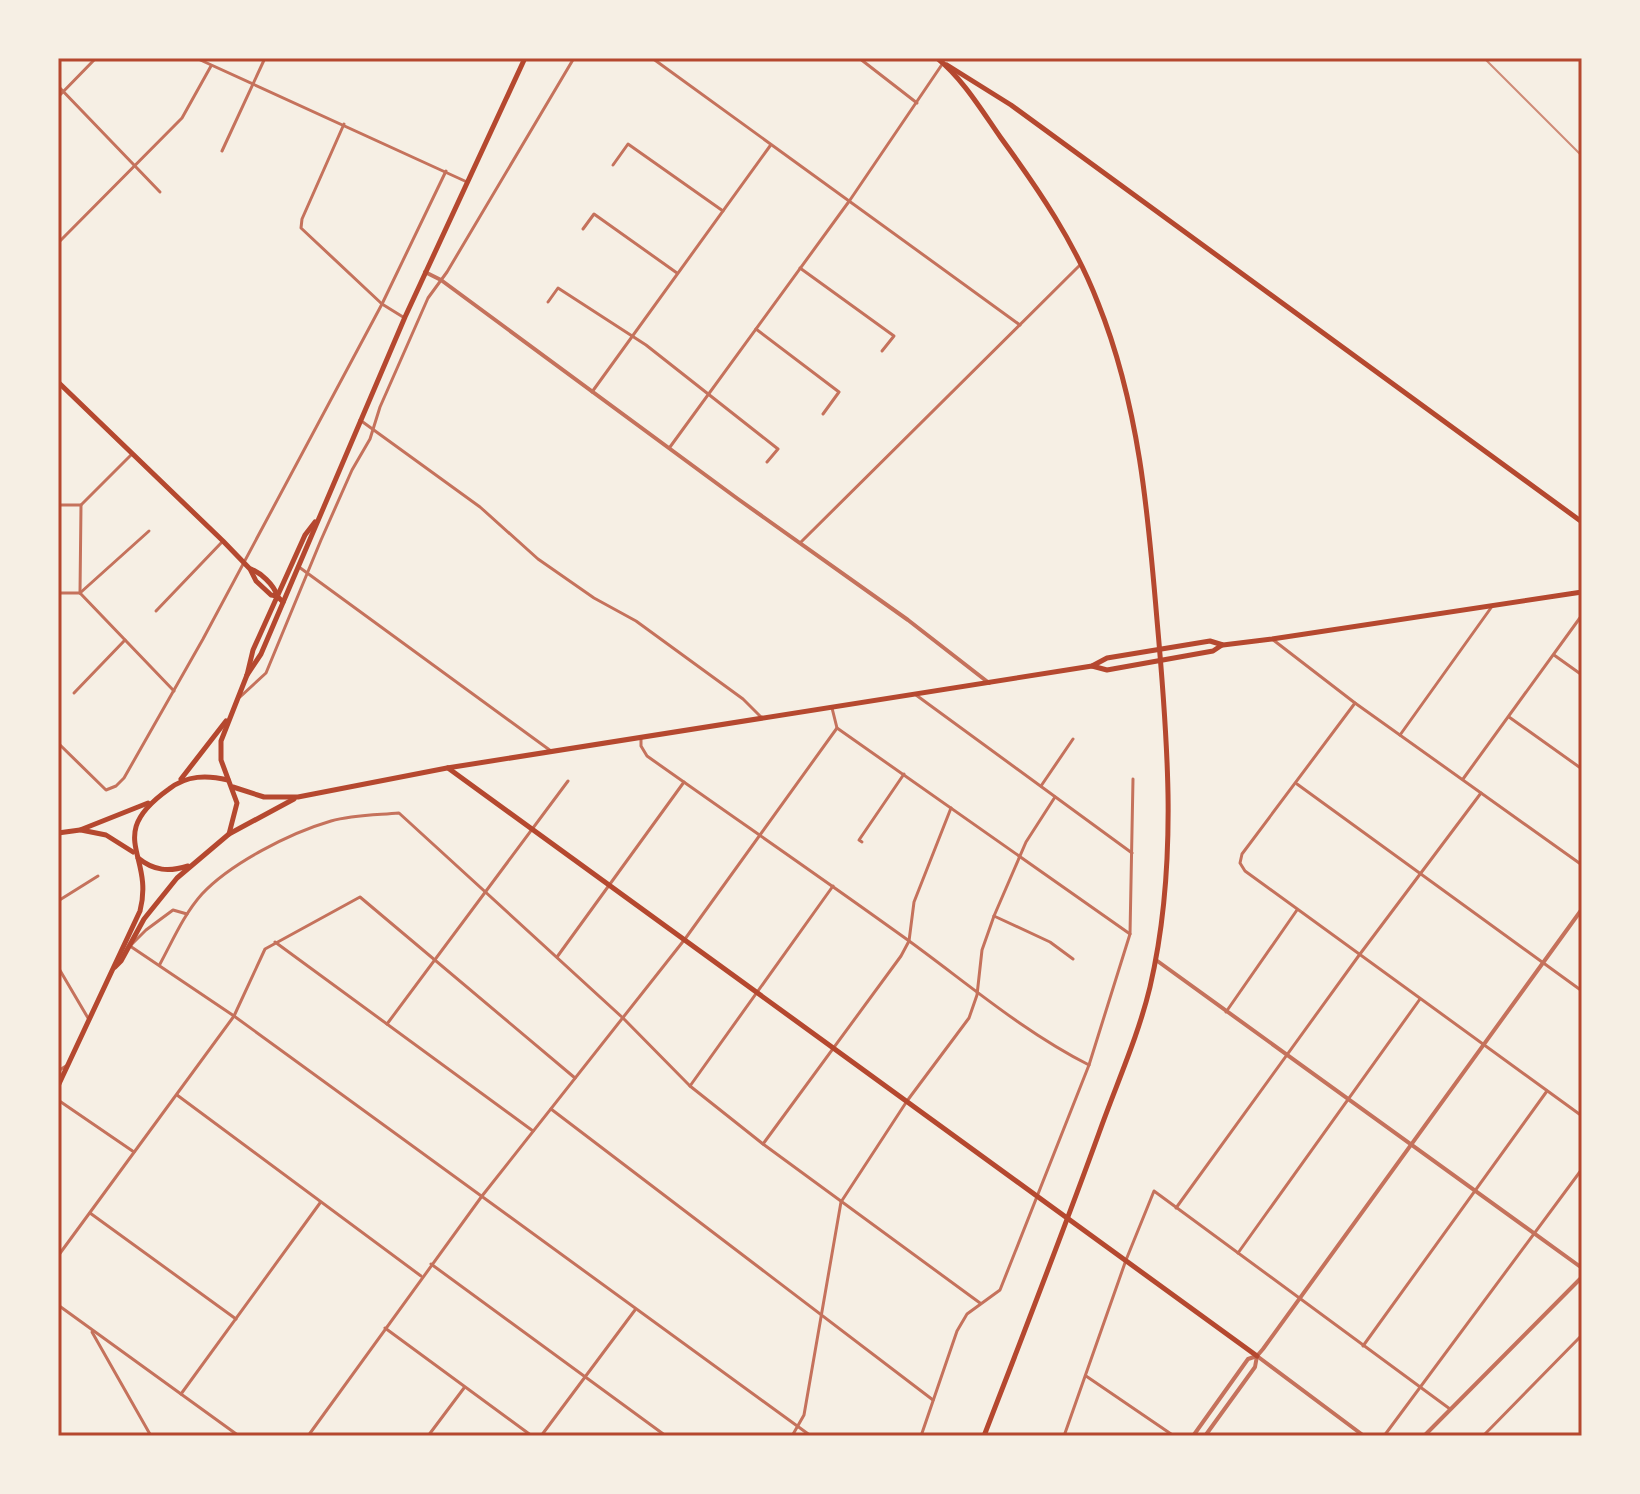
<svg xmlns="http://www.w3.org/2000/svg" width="1640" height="1494" viewBox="0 0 1640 1494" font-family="Arial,sans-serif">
<rect width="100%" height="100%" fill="#f6efe4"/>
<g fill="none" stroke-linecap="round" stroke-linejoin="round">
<g stroke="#c5725c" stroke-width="3">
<polyline points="196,58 467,182"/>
<polyline points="652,58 1020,325"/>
<polyline points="859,58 917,103"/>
<polyline points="58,86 160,192"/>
<polyline points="58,97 96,58"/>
<polyline points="344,124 302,219 301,228 382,304 403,317"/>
<polyline points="222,151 265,58"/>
<polyline points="613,165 628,144 723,211"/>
<polyline points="583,229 594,214 677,273"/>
<polyline points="58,243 182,118 211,66"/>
<polyline points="800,268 894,336 882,351"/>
<polyline points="548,302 558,288 646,345 778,449 767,462"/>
<polyline points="756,329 839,392 823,414"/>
<polyline points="592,392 770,146"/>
<polyline points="360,420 480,507 538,559 594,598 636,621 743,699 761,717"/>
<polyline points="670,447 850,200 943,63"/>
<polyline points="58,505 81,505 80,593 174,691"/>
<polyline points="81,505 132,454"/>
<polyline points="800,543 1081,264"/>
<polyline points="299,567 551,751"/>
<polyline points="58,593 80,593"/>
<polyline points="80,593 149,531"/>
<polyline points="156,611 222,542"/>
<polyline points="1272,639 1355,703 1582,865"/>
<polyline points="1554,655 1582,675"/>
<polyline points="74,693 125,640"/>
<polyline points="916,695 1132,853"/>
<polyline points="240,697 266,673 321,540 352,470 370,439 380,407 428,298 447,272 574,58"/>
<polyline points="1355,703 1242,854 1240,863 1245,871 1582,1116"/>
<polyline points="832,708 837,728 1130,934"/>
<polyline points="1509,717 1582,769"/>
<polyline points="1400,735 1493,605"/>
<path d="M641,739v7l6,10c86,61 172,120 258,182 61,44 117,93 184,127"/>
<polyline points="58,743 106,790 116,786 124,778 203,639 382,304 446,171"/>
<polyline points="1463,779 1582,615"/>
<polyline points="1297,784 1582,991"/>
<polyline points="1041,786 1073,739"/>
<polyline points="862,842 859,840 904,774"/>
<polyline points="58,901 98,876"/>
<polyline points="187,914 173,910 146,930 130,946 234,1016 811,1436"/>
<polyline points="994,916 1050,942 1073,959"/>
<polyline points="275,942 533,1131"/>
<polyline points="557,957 684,782"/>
<path d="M160,964c13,-24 24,-50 42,-70 29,-31 88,-61 129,-73 21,-6 46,-6 68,-8l224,205 67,68 73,58 217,159"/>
<polyline points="58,967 88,1018"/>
<polyline points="1226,1012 1297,910"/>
<polyline points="387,1024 568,781"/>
<polyline points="58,1071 66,1066"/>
<polyline points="690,1086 833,886"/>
<polyline points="177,1095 421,1276"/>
<polyline points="58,1100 134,1152"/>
<polyline points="551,1109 933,1400"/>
<polyline points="763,1144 901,956 909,941 914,902 951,808"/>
<polyline points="1176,1208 1360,954 1481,793"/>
<polyline points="90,1213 236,1319"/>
<polyline points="1238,1253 1420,999"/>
<polyline points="58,1256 234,1016 265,949 360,897 575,1078"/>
<polyline points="431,1264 666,1436"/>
<polyline points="58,1305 239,1436"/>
<polyline points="385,1328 532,1436"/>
<polyline points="92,1332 151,1436"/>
<polyline points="1363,1346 1547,1091"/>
<polyline points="1086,1376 1174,1436"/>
<polyline points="181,1394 320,1203"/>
<polyline points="1484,1435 1582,1335"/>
<polyline points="308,1436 482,1196 685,939 837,728"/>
<polyline points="428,1436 464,1388"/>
<polyline points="541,1436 635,1310"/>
<polyline points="792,1436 804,1415 841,1202 907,1101 969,1018 977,995 982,950 994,916 1026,842 1055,797"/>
<polyline points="921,1436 957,1331 967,1314 1000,1290 1089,1065 1130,934 1133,779"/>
<polyline points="1064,1436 1126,1260 1154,1191 1450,1409"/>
<polyline points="1384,1436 1582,1169"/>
</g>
<g stroke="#c5725c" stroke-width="4">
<polyline points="425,272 441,280 738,499 908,620 989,683"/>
<polyline points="1156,960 1582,1268"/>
<polyline points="1257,1356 1364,1436"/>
<polyline points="1193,1436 1248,1359 1257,1356 1263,1349 1582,909"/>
<polyline points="1205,1436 1255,1367 1257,1356"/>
<polyline points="1424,1436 1582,1277"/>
</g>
<g stroke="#b5482f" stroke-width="5">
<path d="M937,58c26,21 45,53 64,80 38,52 74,105 97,165 41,102 50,209 59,317 11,122 21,247 -7,367 -12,50 -34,98 -51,146 -37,102 -76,202 -115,303"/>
<polyline points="947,65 1011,105 1582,522"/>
<polyline points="58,382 223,541 250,569 256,581 271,595 277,596 283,602"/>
<path d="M251,569c10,4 22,15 26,26"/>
<polyline points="1092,666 1107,670 1213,651 1222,645"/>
<polyline points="247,675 261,654 405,317 525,58"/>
<polyline points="448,768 1257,1356"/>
<polyline points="181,779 226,721"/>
<polyline points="233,787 264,797 298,797 447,768 1092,666 1107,658 1210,641 1223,645 1272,639 1582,592"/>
<polyline points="81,830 106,835 133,852"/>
<polyline points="58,833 80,830 148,803"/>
<polyline points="229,834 294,799"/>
<path d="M138,858c16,13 31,14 50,8"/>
<polyline points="115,967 121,961 144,919 177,878 229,834 237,803 221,760 221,741 247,675 253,650 305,535 315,522"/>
<path d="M58,1086l82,-175c15,-57 -37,-75 29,-122 18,-14 38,-14 59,-9"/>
</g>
<polyline stroke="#cf8b77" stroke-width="2" points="1484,58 1582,156"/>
</g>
<rect width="1640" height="1494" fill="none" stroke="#f6efe4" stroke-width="120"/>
<rect x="60" y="60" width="1520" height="1374" fill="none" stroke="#b5482f" stroke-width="3"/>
</svg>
